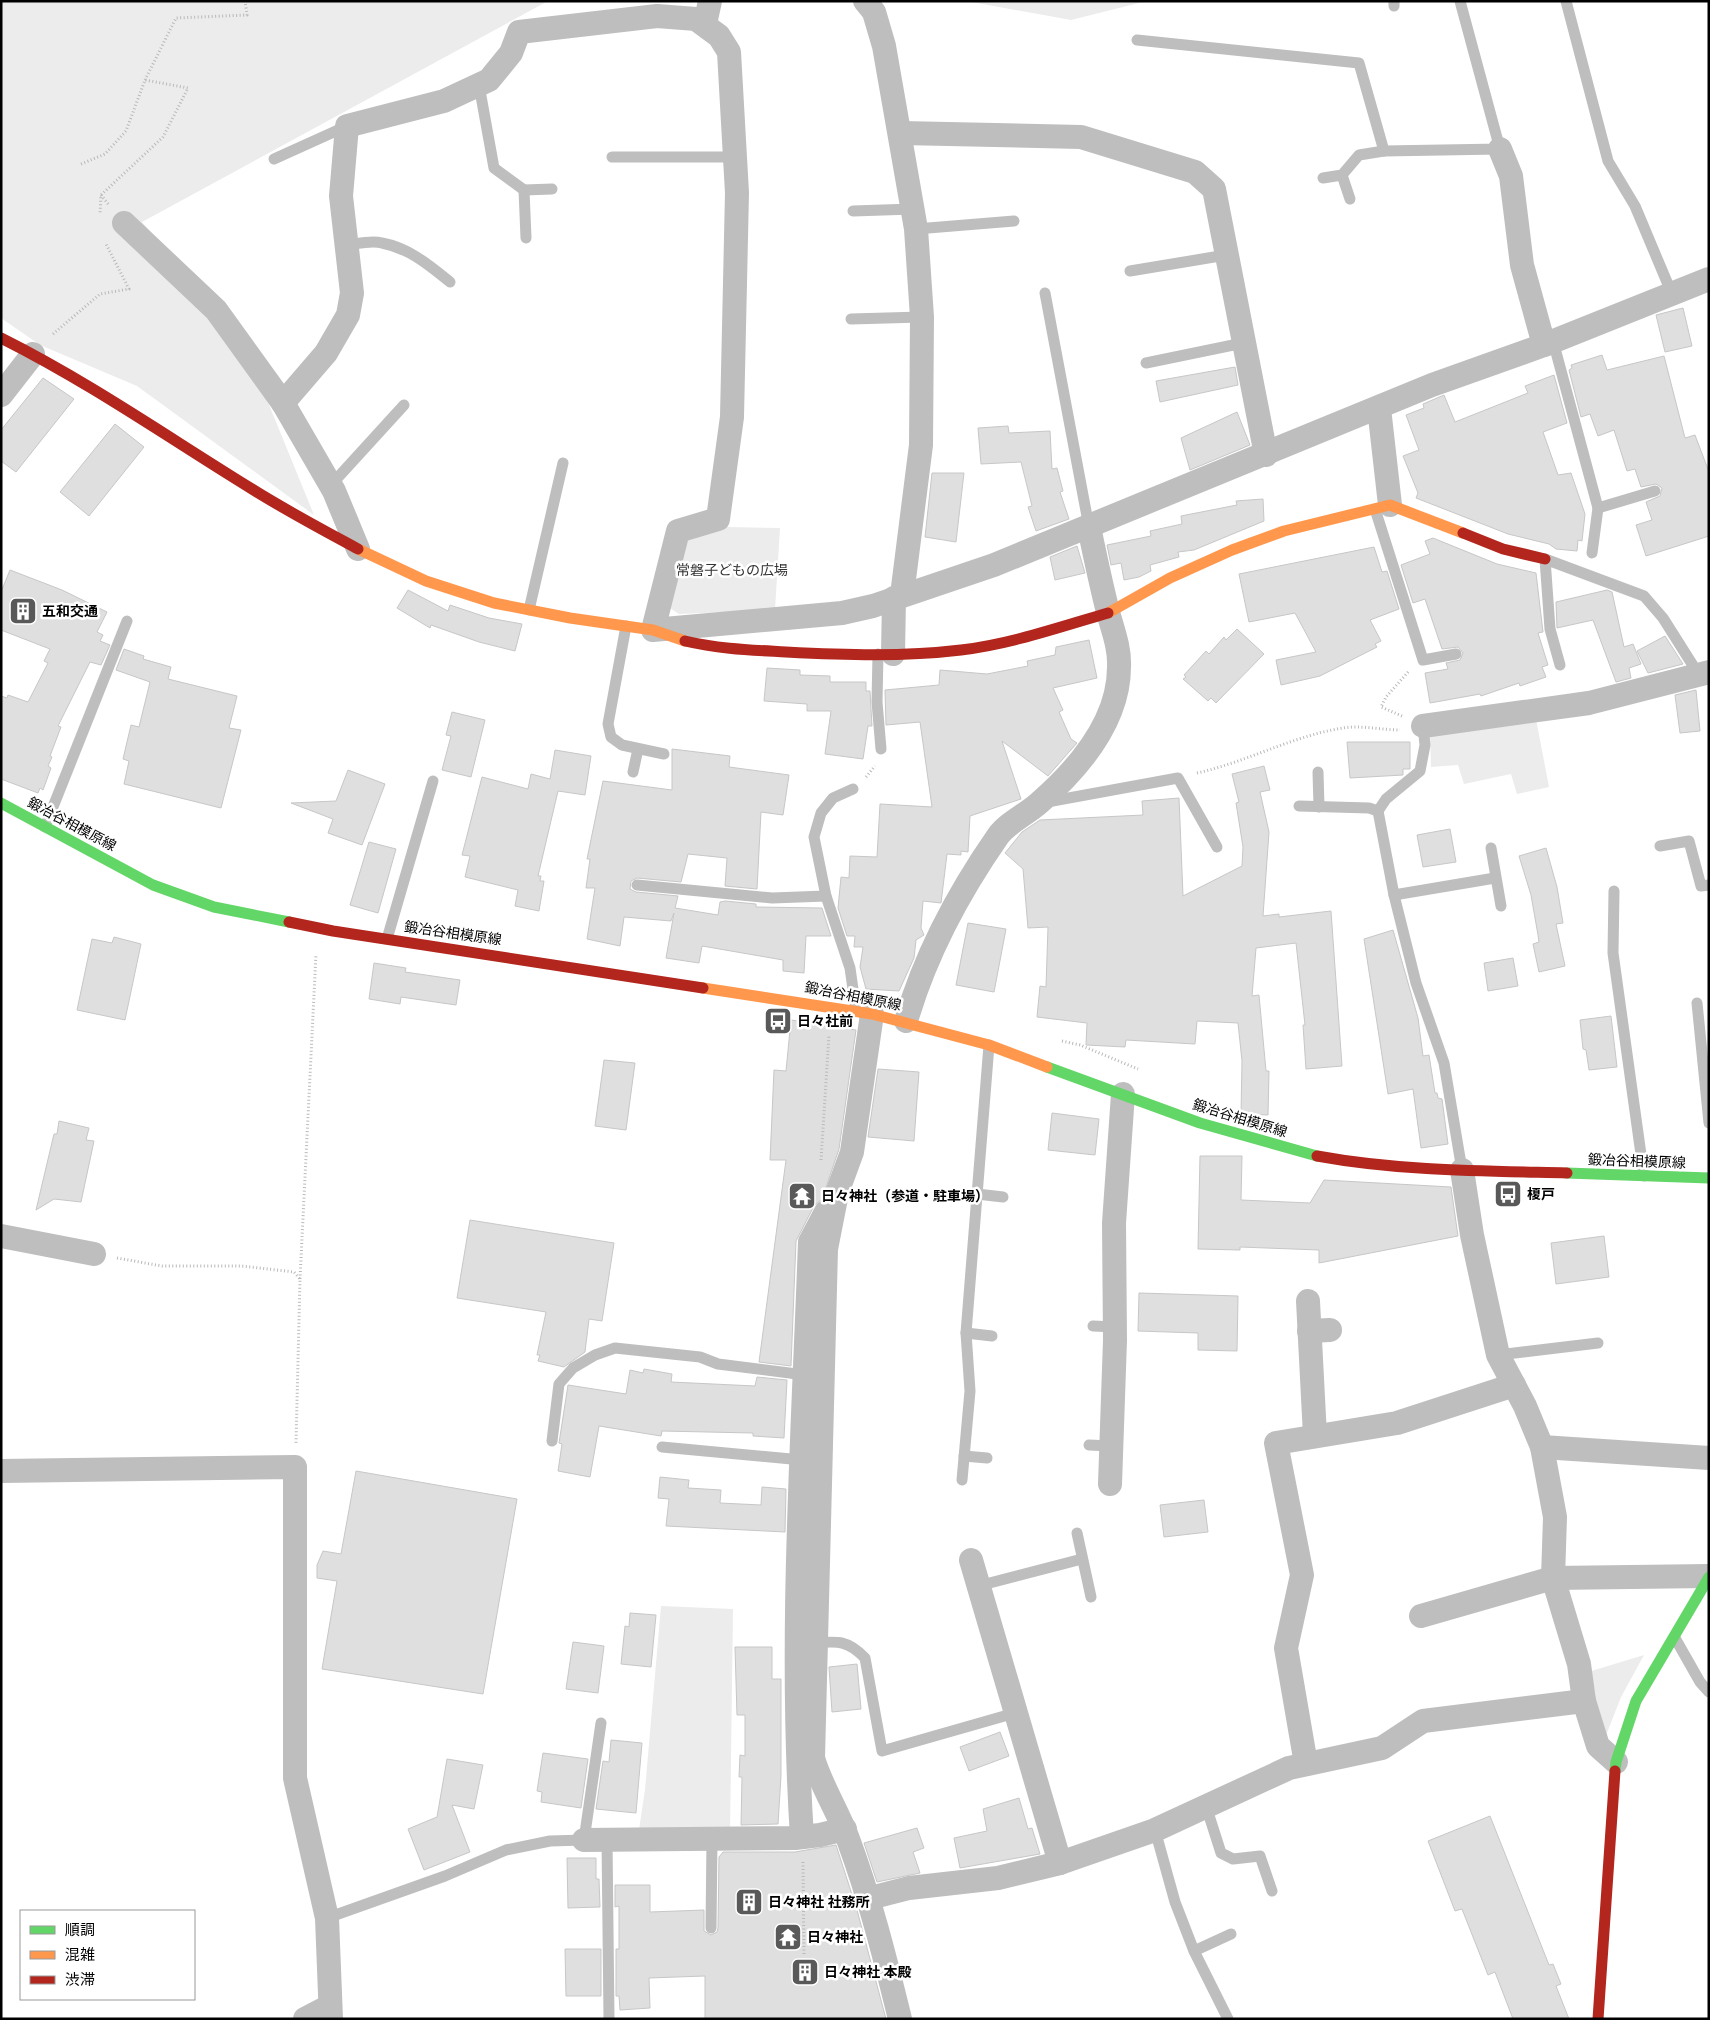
<svg xmlns="http://www.w3.org/2000/svg" width="1710" height="2020" viewBox="0 0 1710 2020" font-family="Roboto,'Noto Sans JP',sans-serif">
<rect width="100%" height="100%" fill="#fff"/>
<g fill="#ececec">
<polygon points="1,1 548,1 142,222 241,336 314,515 137,386 40,345 1,318"/>
<polygon points="966,1 1147,1 1071,20"/>
<polygon points="727,527 780,528 775,610 679,614 667,606 683,542"/>
<polygon points="1536,719 1549,787 1517,794 1511,774 1464,784 1458,765 1431,767 1430,732"/>
<polygon points="661,1606 733,1609 730,1834 638,1836 645,1790"/>
<polygon points="1644,1655 1621,1697 1605,1738 1588,1672"/>
</g>
<g fill="#dfdfdf" stroke="#c7c7c7">
<polygon points="1683,308 1692,346 1665,352 1656,315"/>
<polygon points="1602,355 1607,370 1664,356 1685,438 1695,435 1709,472 1709,536 1646,556 1636,525 1652,520 1646,502 1660,496 1662,488 1656,484 1641,487 1635,469 1627,471 1614,430 1598,436 1590,414 1581,417 1569,370 1572,368 1571,365"/>
<polygon points="1235,367 1238,385 1160,402 1156,381"/>
<polygon points="1554,375 1567,423 1543,432 1558,475 1571,473 1585,514 1582,541 1578,540 1577,551 1556,549 1549,544 1508,534 1416,498 1418,493 1403,456 1419,450 1406,415 1424,408 1423,404 1444,395 1455,422 1528,393 1525,386"/>
<polygon points="43,378 74,399 16,472 1,461 1,430"/>
<polygon points="1237,412 1250,445 1190,470 1181,438"/>
<polygon points="115,424 144,447 89,516 60,492"/>
<polygon points="1008,426 1009,433 1050,431 1052,469 1057,468 1063,491 1060,492 1069,519 1036,531 1028,507 1032,506 1021,462 981,464 978,428"/>
<polygon points="932,473 964,473 956,542 925,537"/>
<polygon points="1263,499 1264,521 1194,550 1178,552 1179,557 1150,565 1151,571 1139,577 1124,580 1121,563 1111,565 1107,545 1151,536 1150,531 1182,524 1181,516 1237,505 1236,501"/>
<polygon points="1433,538 1497,564 1536,573 1543,632 1538,633 1548,665 1542,667 1546,677 1520,686 1519,683 1481,696 1480,694 1430,703 1425,673 1448,669 1446,663 1460,660 1463,653 1458,647 1442,649 1425,599 1413,603 1401,565 1430,554 1425,541"/>
<polygon points="1077,546 1085,573 1055,580 1050,557"/>
<polygon points="1374,547 1382,572 1387,571 1399,609 1370,620 1381,641 1375,644 1377,647 1320,676 1281,685 1276,660 1316,652 1295,613 1249,622 1239,574"/>
<polygon points="10,570 62,590 107,612 97,632 103,635 100,641 110,645 101,665 90,662 58,726 61,727 50,756 52,757 48,766 51,768 43,790 40,788 38,793 1,779 1,696 7,698 8,695 28,702 48,663 44,661 50,649 1,630 1,592"/>
<polygon points="408,590 448,611 450,605 489,618 522,624 515,651 479,642 431,625 430,628 397,608"/>
<polygon points="1607,590 1612,592 1624,647 1633,644 1641,664 1629,668 1631,678 1616,682 1593,620 1557,628 1556,602"/>
<polygon points="1237,629 1264,654 1216,703 1211,698 1208,701 1183,679 1186,677 1184,675 1206,651 1209,654 1224,637 1226,640"/>
<polygon points="1665,636 1683,664 1648,673 1637,651"/>
<polygon points="1089,640 1097,678 1053,688 1063,710 1059,712 1071,739 1077,743 1048,776 1002,741 1021,799 970,816 968,852 961,851 961,855 947,854 941,903 923,901 921,928 924,935 916,940 914,958 899,991 866,989 860,967 863,947 854,947 855,936 847,936 838,908 841,877 849,878 850,856 877,857 880,804 932,807 920,722 886,725 885,690 939,685 940,670 987,674 1028,666 1027,661 1055,655 1056,647"/>
<polygon points="124,649 144,656 143,659 171,667 168,679 237,696 229,728 241,730 221,808 124,784 129,761 123,759 131,725 139,727 150,682 116,670"/>
<polygon points="767,668 800,670 800,675 830,676 830,682 866,682 866,691 870,691 872,726 868,726 863,759 825,754 831,711 807,711 807,704 764,701"/>
<polygon points="1696,690 1700,731 1680,733 1675,695"/>
<polygon points="452,712 485,720 471,777 442,770 451,736 446,735"/>
<polygon points="1347,742 1410,742 1410,769 1403,769 1403,775 1350,778"/>
<polygon points="672,749 730,756 729,767 789,775 783,815 761,812 757,889 725,886 727,858 688,854 681,882 637,878 631,881 630,889 636,892 678,896 675,908 718,915 720,902 725,901 756,904 756,907 822,908 831,936 806,936 804,973 783,971 783,960 702,946 699,963 666,958 674,913 671,921 624,917 620,946 587,939 595,888 586,888 590,859 587,859 603,781 672,790"/>
<polygon points="555,750 591,756 585,795 558,791 538,876 541,876 540,881 544,881 539,911 515,906 518,890 465,877 470,856 462,855 482,777 528,789 531,774 550,779"/>
<polygon points="1264,766 1270,790 1260,792 1269,832 1263,916 1279,914 1279,917 1331,911 1342,1066 1306,1069 1303,1025 1305,1025 1296,943 1256,948 1252,996 1259,995 1266,1071 1269,1071 1268,1115 1241,1114 1242,1061 1238,1023 1197,1021 1195,1044 1126,1040 1125,1047 1086,1045 1087,1023 1037,1017 1040,986 1046,987 1048,927 1028,928 1023,869 1005,853 1022,832 1040,820 1143,815 1142,801 1179,798 1183,896 1242,866 1243,847 1236,803 1239,802 1232,774"/>
<polygon points="348,770 385,784 362,845 328,833 333,819 291,803 336,801"/>
<polygon points="1450,829 1456,862 1423,867 1417,835"/>
<polygon points="369,842 396,849 378,913 350,905"/>
<polygon points="1546,848 1557,887 1563,923 1556,924 1565,966 1539,972 1533,944 1539,942 1538,935 1531,895 1519,856"/>
<polygon points="968,923 1006,929 994,992 956,985"/>
<polygon points="1393,930 1418,1018 1423,1056 1429,1055 1435,1093 1437,1093 1438,1098 1442,1099 1448,1144 1421,1148 1413,1089 1388,1094 1364,939"/>
<polygon points="114,937 141,944 125,1020 77,1010 92,939 112,943"/>
<polygon points="1513,958 1518,986 1488,991 1484,963"/>
<polygon points="374,963 406,968 405,972 460,980 456,1005 401,997 400,1004 369,999"/>
<polygon points="1611,1016 1617,1067 1589,1070 1586,1050 1583,1049 1580,1020"/>
<polygon points="791,1020 856,1030 839,1149 822,1199 814,1206 796,1241 791,1366 759,1362 786,1160 770,1160 774,1070 786,1071"/>
<polygon points="604,1060 635,1063 626,1130 595,1126"/>
<polygon points="878,1069 919,1072 914,1141 868,1137"/>
<polygon points="1052,1113 1099,1119 1095,1155 1048,1150"/>
<polygon points="59,1121 89,1128 86,1140 94,1141 81,1202 54,1199 36,1210 54,1134 57,1134"/>
<polygon points="1200,1156 1242,1156 1241,1200 1310,1203 1324,1180 1451,1187 1458,1236 1319,1263 1319,1250 1240,1247 1240,1250 1198,1249"/>
<polygon points="470,1220 614,1243 602,1321 589,1319 585,1352 564,1367 538,1361 540,1355 537,1355 546,1312 457,1298"/>
<polygon points="1604,1236 1609,1277 1556,1284 1551,1243"/>
<polygon points="1139,1293 1238,1296 1237,1351 1198,1350 1198,1333 1138,1331"/>
<polygon points="644,1369 672,1374 671,1382 755,1386 757,1377 787,1380 784,1438 753,1436 753,1433 662,1431 661,1436 599,1426 590,1477 558,1471 562,1444 559,1443 568,1385 626,1394 630,1370 643,1373"/>
<polygon points="356,1471 517,1499 483,1694 322,1669 337,1581 317,1578 317,1565 323,1551 341,1554"/>
<polygon points="660,1477 689,1480 688,1488 721,1490 720,1503 761,1505 762,1487 786,1489 785,1532 666,1526 669,1499 658,1498"/>
<polygon points="1204,1500 1208,1532 1164,1537 1160,1505"/>
<polygon points="630,1613 656,1615 651,1667 621,1664 625,1626 629,1627"/>
<polygon points="573,1642 604,1646 598,1693 566,1689"/>
<polygon points="735,1647 772,1647 772,1679 781,1679 781,1776 778,1824 741,1825 742,1777 739,1777 740,1755 745,1756 745,1715 737,1715"/>
<polygon points="857,1664 861,1709 832,1712 829,1667"/>
<polygon points="1000,1732 1009,1756 969,1771 960,1747"/>
<polygon points="611,1740 642,1743 636,1813 596,1809 603,1761 609,1762"/>
<polygon points="543,1753 588,1759 581,1808 541,1802 542,1792 537,1791"/>
<polygon points="447,1759 483,1765 474,1809 452,1805 470,1852 424,1870 408,1829 437,1817"/>
<polygon points="1019,1798 1028,1829 1032,1828 1040,1854 960,1868 954,1838 987,1831 983,1809"/>
<polygon points="1490,1816 1549,1965 1553,1964 1561,1984 1556,1986 1569,2019 1513,2019 1495,1972 1488,1975 1462,1909 1455,1911 1428,1841"/>
<polygon points="917,1828 924,1848 913,1852 920,1873 877,1882 864,1843"/>
<polygon points="836,1845 857,1910 886,2019 705,2019 705,1976 649,1978 650,2008 620,2010 619,1996 616,1996 616,1949 619,1949 619,1906 615,1907 615,1885 650,1885 650,1912 704,1910 704,1931 711,1935 717,1932 718,1928 719,1857 723,1852 795,1852"/>
<polygon points="567,1858 596,1858 596,1879 599,1879 600,1907 568,1908"/>
<polygon points="565,1949 601,1949 601,1996 566,1996"/>
</g>
<g fill="none" stroke-linecap="round" stroke-linejoin="round">
<g stroke="#b9b9b9" stroke-width="3" stroke-dasharray="1 2.5" stroke-linecap="butt">
<polyline points="145,80 176,18 247,15 245,1"/>
<polyline points="81,164 105,154 126,131 145,80 188,88 163,137 101,195 100,214"/>
<polyline points="101,195 109,205"/>
<polyline points="53,334 100,294 129,289 106,244"/>
<polyline points="1402,716 1381,707 1386,697 1409,671"/>
<path d="M1197,773c50,-11 95,-37 146,-45 18,-3 39,2 57,2"/>
<polyline points="866,777 875,766"/>
<polyline points="1062,1041 1080,1045 1138,1069"/>
<polyline points="821,1160 829,1035"/>
<polyline points="117,1258 162,1266 242,1266 294,1272 300,1279 296,1443"/>
<polyline points="300,1279 316,954"/>
<polyline points="803,1862 804,1956"/>
</g>
<g stroke="#bebebe" stroke-width="11">
<polyline points="1394,1 1394,6"/>
<polyline points="1566,1 1608,161 1635,206 1672,294"/>
<polyline points="1137,40 1359,63 1384,151"/>
<polyline points="479,85 494,168 524,190 526,238"/>
<polyline points="612,157 735,157"/>
<polyline points="274,159 347,126"/>
<polyline points="1342,175 1350,199"/>
<polyline points="1323,178 1342,175 1359,155 1384,151 1500,149 1460,1"/>
<polyline points="524,190 552,189"/>
<polyline points="853,211 913,209"/>
<polyline points="916,229 1014,221"/>
<path d="M346,245c11,-1 25,-5 36,-2 27,5 47,22 68,39"/>
<polyline points="1130,271 1226,255"/>
<polyline points="1045,293 1089,527"/>
<polyline points="851,319 922,317"/>
<polyline points="1553,341 1598,508 1592,553"/>
<polyline points="1146,363 1243,343"/>
<polyline points="331,485 404,405"/>
<polyline points="1598,508 1655,491"/>
<polyline points="1375,509 1423,660 1456,654"/>
<polyline points="529,610 563,463"/>
<polyline points="626,626 608,724 611,737 622,745 664,754"/>
<polyline points="878,654 877,702 881,749"/>
<polyline points="1560,665 1550,629 1545,559 1644,596 1663,618 1699,675"/>
<polyline points="1423,726 1425,745 1420,771 1386,799 1378,811 1394,895 1416,983 1444,1063 1462,1170"/>
<polyline points="633,772 638,749"/>
<polyline points="1318,772 1319,807"/>
<polyline points="853,789 833,798 821,813 814,837 826,896 850,968 856,1010"/>
<polyline points="1047,802 1178,778 1217,847"/>
<polyline points="1299,806 1369,808 1378,811"/>
<polyline points="45,827 127,621"/>
<polyline points="1660,846 1689,841 1701,886 1709,885"/>
<polyline points="1491,848 1501,906"/>
<polyline points="637,885 772,898 826,896"/>
<polyline points="1614,891 1613,953 1644,1176"/>
<polyline points="1394,895 1495,878"/>
<polyline points="387,939 433,781"/>
<polyline points="1697,1003 1709,1123"/>
<polyline points="977,1194 1003,1197"/>
<polyline points="1093,1326 1115,1327"/>
<polyline points="966,1333 992,1336"/>
<polyline points="1498,1355 1598,1343"/>
<polyline points="552,1441 559,1384 573,1368 595,1355 615,1348 700,1357 718,1364 805,1375"/>
<polyline points="1089,1445 1111,1446"/>
<polyline points="662,1447 802,1460"/>
<polyline points="964,1456 987,1458"/>
<polyline points="962,1480 970,1391 966,1333 989,1045"/>
<polyline points="1077,1533 1091,1597"/>
<polyline points="978,1586 1082,1559"/>
<polyline points="1675,1638 1700,1682 1709,1692"/>
<path d="M814,1643c24,-2 34,-3 51,15l17,93 133,-38"/>
<polyline points="1206,1806 1221,1853 1233,1859 1260,1856 1272,1891"/>
<polyline points="1155,1830 1175,1902 1194,1951 1228,2019"/>
<polyline points="607,1840 609,2019"/>
<polyline points="327,1918 445,1876 506,1850 550,1841 584,1840 601,1723"/>
<polyline points="711,1928 712,1839"/>
<polyline points="1194,1951 1231,1934"/>
</g>
<g stroke="#bebebe" stroke-width="24">
<polyline points="865,1 874,12 884,46 916,229 922,317 921,445 902,595"/>
<polyline points="705,24 710,1"/>
<polyline points="901,133 1081,137 1195,172 1214,189 1266,455"/>
<polyline points="1500,149 1511,176 1522,265 1544,345"/>
<polyline points="124,223 216,310 283,403 334,491 358,549"/>
<polyline points="1,395 33,354"/>
<polyline points="283,403 326,353 348,315 352,293 341,196 347,126 444,101 489,80 511,53 519,32 657,16 696,19 719,36 729,52 737,193 732,417 718,519 678,531 653,630 842,613 873,606 994,565 1432,385 1544,345 1709,279"/>
<polyline points="1379,408 1390,505"/>
<polyline points="893,654 894,598"/>
<polyline points="1423,726 1589,703 1709,672"/>
<path d="M872,1014l-20,138 -15,41 -11,56 -13,509c8,28 25,53 35,81 22,59 37,119 52,180"/>
<path d="M906,1021c19,-65 53,-129 92,-185 9,-13 29,-22 41,-33 39,-34 80,-81 80,-136 1,-19 -6,-36 -11,-55 -7,-28 -13,-56 -19,-85"/>
<polyline points="1462,1170 1472,1235 1498,1355 1525,1406 1542,1447 1555,1517 1553,1578 1579,1664 1584,1701 1598,1746 1616,1762"/>
<polyline points="1,1236 94,1254"/>
<polyline points="1308,1301 1315,1436"/>
<polyline points="1309,1331 1330,1330"/>
<polyline points="1542,1447 1709,1458"/>
<polyline points="1,1471 295,1467 295,1778 327,1918 331,2019"/>
<polyline points="1110,1484 1115,1340 1114,1223 1123,1094"/>
<polyline points="971,1560 1060,1863"/>
<polyline points="1421,1616 1553,1578 1709,1576"/>
<polyline points="1306,1764 1286,1648 1302,1575 1276,1443 1397,1423 1514,1385"/>
<path d="M802,1837c-13,-198 1,-397 8,-595l16,-30"/>
<polyline points="584,1840 795,1838 820,1835 845,1829"/>
<polyline points="870,1898 909,1888 998,1878 1060,1863 1155,1830 1289,1768 1382,1748 1423,1721 1584,1701"/>
<polyline points="305,2019 330,2006"/>
</g>
<g stroke="#63d668" stroke-width="11">
<polyline points="1,803 153,885 214,907 289,922"/>
<polyline points="1047,1067 1200,1123 1317,1156"/>
<polyline points="1567,1173 1709,1178"/>
<polyline points="1615,1771 1616,1762 1636,1701 1709,1577"/>
</g>
<g stroke="#ff974d" stroke-width="11">
<polyline points="358,549 426,581 494,603 570,618 653,630 685,641"/>
<polyline points="1108,613 1170,578 1232,550 1284,531 1390,505 1463,533"/>
<polyline points="703,988 872,1014 989,1045 1047,1067"/>
</g>
<g stroke="#b3261e" stroke-width="11">
<path d="M1,338c88,44 168,100 251,151 35,22 71,41 106,60"/>
<polyline points="1463,533 1503,549 1545,559"/>
<path d="M685,641c34,8 67,9 101,11 58,3 117,5 175,-2 50,-6 99,-23 147,-37"/>
<polyline points="289,922 333,931 703,988"/>
<path d="M1317,1156c82,15 166,15 250,17"/>
<polyline points="1598,2019 1615,1771"/>
</g>
</g>
<defs>
<g id="building-square" transform="scale(1.4375)"><rect x="-9" y="-9" width="18" height="18" rx="4" fill="#595959" stroke="#fff"/><path d="M-4-6H4V6H1V3H-1V6H-4ZM-2.5-4.3h1.7v1.8h-1.7ZM.8-4.3h1.7v1.8H.8ZM-2.5-1h1.7V.8h-1.7ZM.8-1h1.7V.8H.8Z" fill="#fff"/></g>
<g id="bus-square" transform="scale(1.4375)"><rect x="-9" y="-9" width="18" height="18" rx="4" fill="#595959" stroke="#fff"/><path d="M-5-6H5V4H4V6H2V4H-2V6H-4V4H-5ZM-3.5-4V0h7V-4ZM-3.5 1.2v1.5H-2V1.2ZM2 1.2v1.5H3.5V1.2Z" fill="#fff"/></g>
<g id="temple-square" transform="scale(1.4375)"><rect x="-9" y="-9" width="18" height="18" rx="4" fill="#595959" stroke="#fff"/><path d="M0-6L5-2H3V0L6.5 2.5H4V6H1.5V3h-3V6H-4V2.5H-6.5L-3 0V-2H-5Z" fill="#fff"/></g>
</defs>
<g fill-rule="evenodd">
<use href="#building-square" x="23" y="611"/>
<use href="#bus-square" x="778" y="1021"/>
<use href="#bus-square" x="1508" y="1194"/>
<use href="#temple-square" x="802" y="1196"/>
<use href="#building-square" x="749" y="1902"/>
<use href="#temple-square" x="788" y="1937"/>
<use href="#building-square" x="805" y="1972"/>
</g>
<g text-anchor="middle" stroke-width="5" stroke-linejoin="round" paint-order="stroke">
<g font-size="14" fill="#333" stroke="#fff">
<text x="732" y="575">常磐子どもの広場</text>
</g>
<g font-size="14" font-weight="bold" fill="#000" stroke="#fff" text-anchor="start">
<text x="42" y="616">五和交通</text>
<text x="797" y="1026">日々社前</text>
<text x="1527" y="1199">榎戸</text>
<text x="821" y="1201">日々神社（参道・駐車場）</text>
<text x="768" y="1907">日々神社 社務所</text>
<text x="807" y="1942">日々神社</text>
<text x="824" y="1977">日々神社 本殿</text>
</g>
<g font-size="14" fill="#000" stroke="#fff">
<text transform="translate(72 824) rotate(28)" y="5">鍛冶谷相模原線</text>
<text transform="translate(453 933) rotate(8)" y="5">鍛冶谷相模原線</text>
<text transform="translate(853 996) rotate(11)" y="5">鍛冶谷相模原線</text>
<text transform="translate(1240 1118) rotate(17)" y="5">鍛冶谷相模原線</text>
<text transform="translate(1637 1161) rotate(2)" y="5">鍛冶谷相模原線</text>
</g>
</g>
<rect width="1710" height="2020" fill="none" stroke="#000000" stroke-width="5"/>
<rect x="20" y="1910" width="175" height="90" fill="#ffffff" stroke="#999999"/>
<rect x="30" y="1926" width="25" height="8" fill="#63d668" stroke="#999999"/>
<text x="65" y="1935" font-size="15" fill="#000000">順調</text>
<rect x="30" y="1951" width="25" height="8" fill="#ff974d" stroke="#999999"/>
<text x="65" y="1960" font-size="15" fill="#000000">混雑</text>
<rect x="30" y="1976" width="25" height="8" fill="#b3261e" stroke="#999999"/>
<text x="65" y="1985" font-size="15" fill="#000000">渋滞</text>
</svg>
